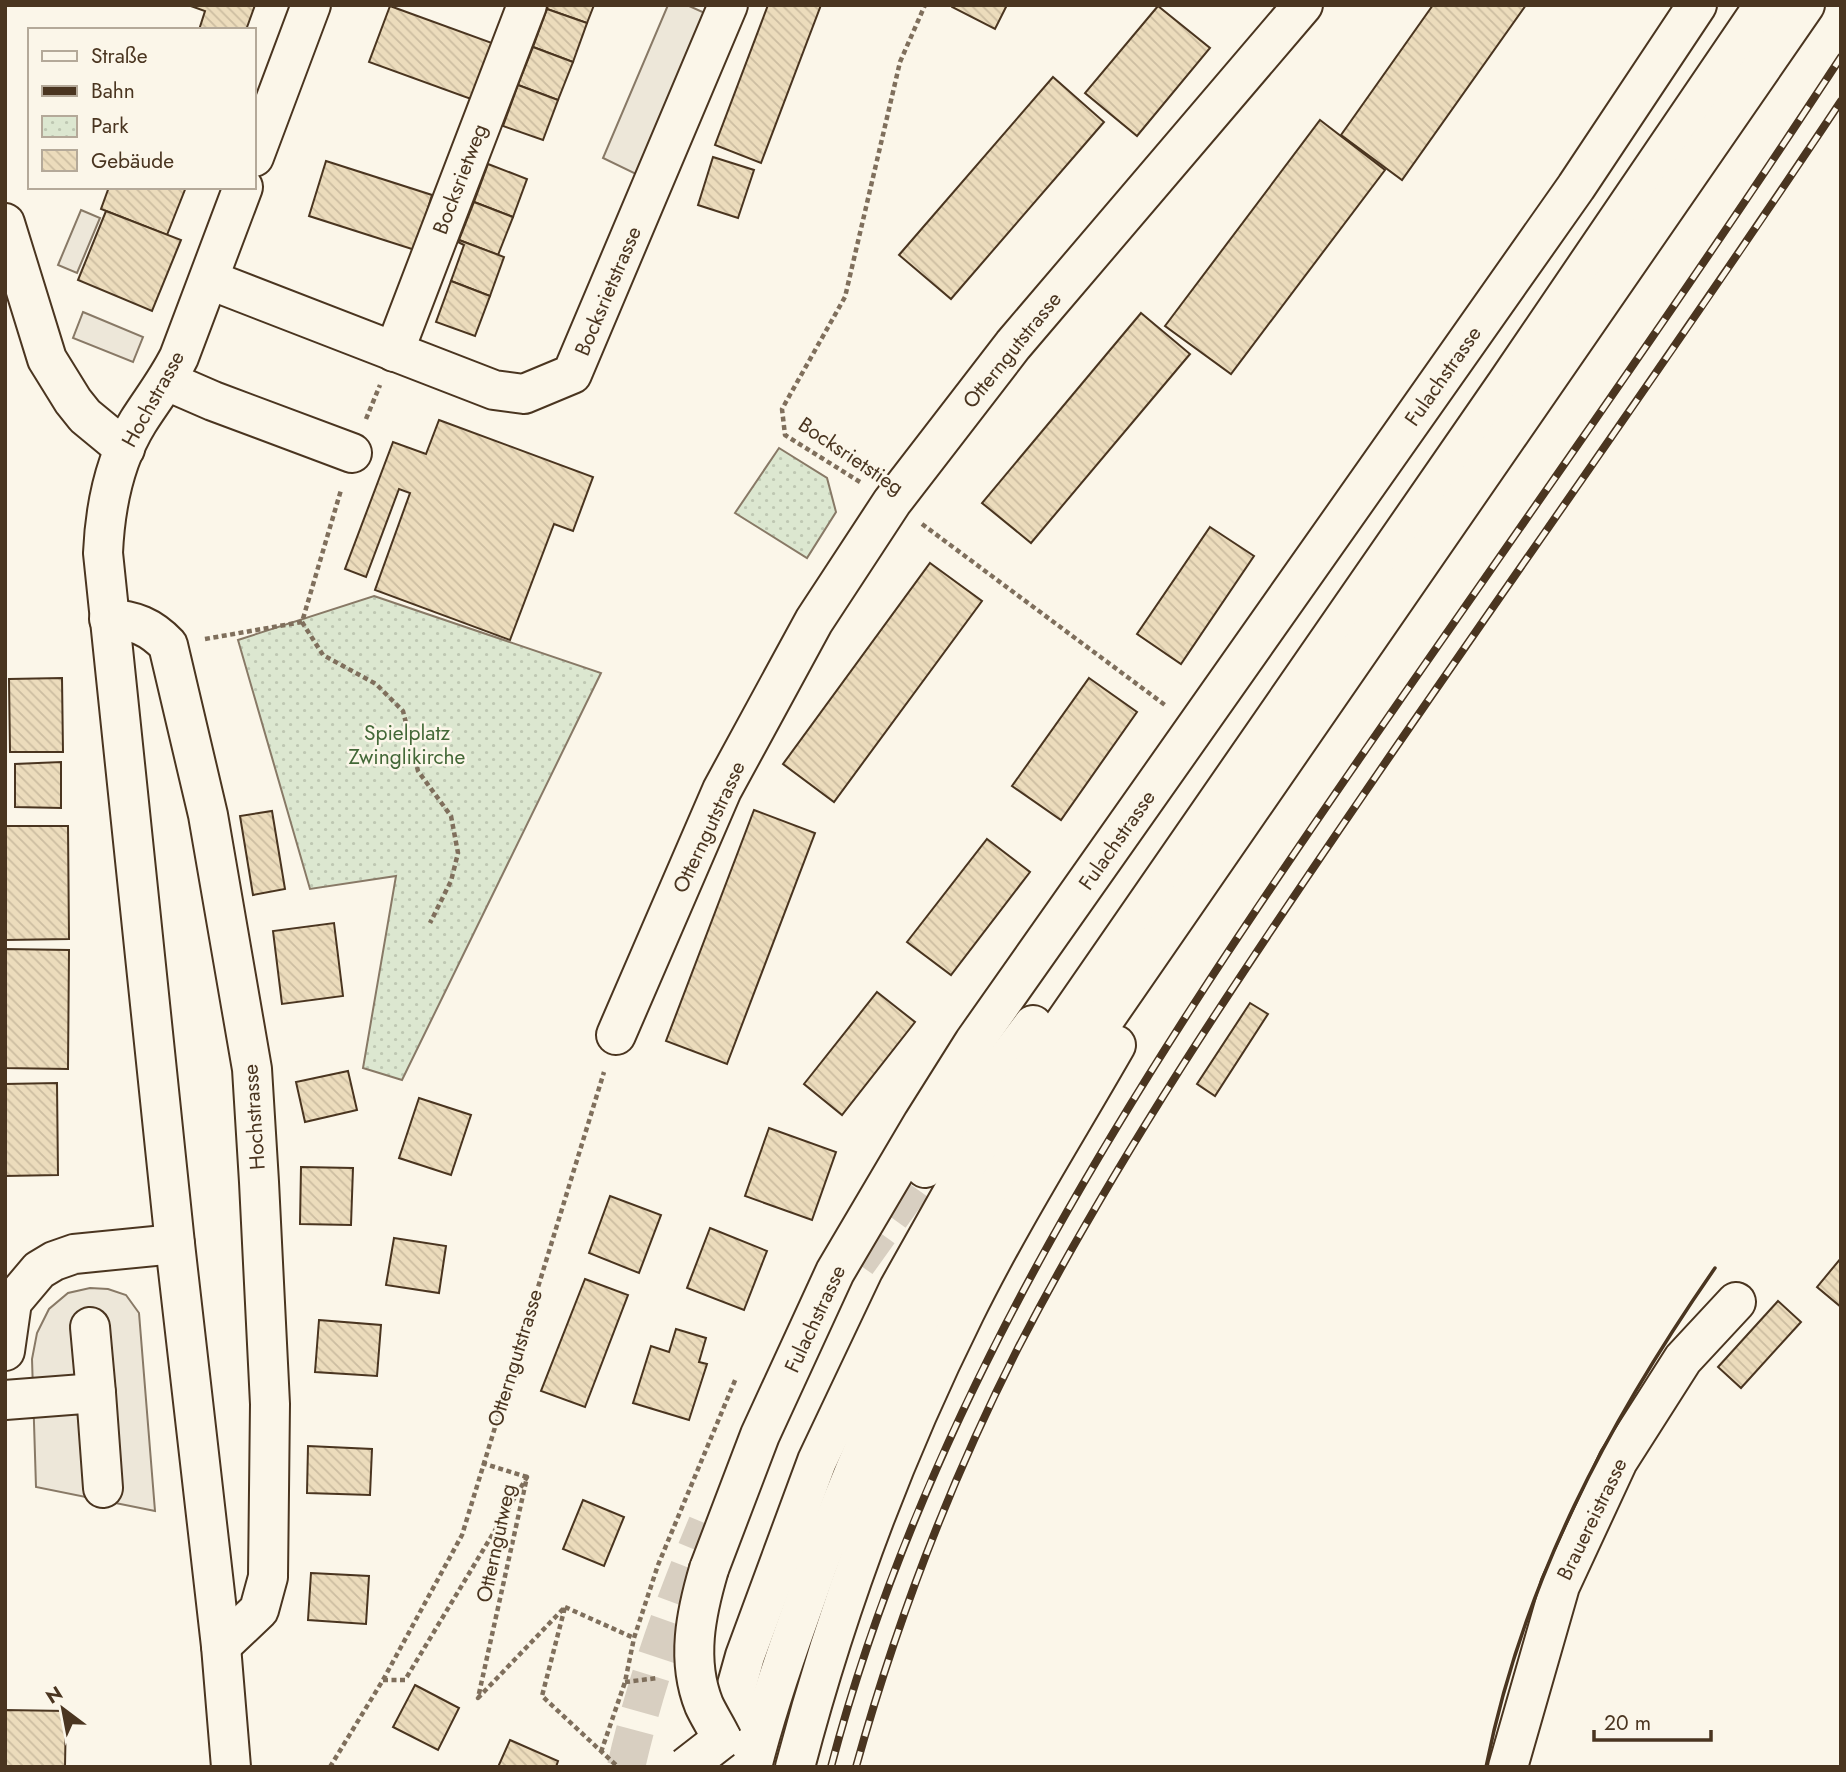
<svg xmlns="http://www.w3.org/2000/svg" width="1846" height="1772" viewBox="0 0 1846 1772" font-family="Jost,sans-serif">
<defs>
<pattern id="park-dots" width="8" height="8" patternUnits="userSpaceOnUse" patternTransform="scale(1.75)"><rect width="8" height="8" fill="#dce7d0"/><path d="M2 2h.1M6 6h.1" fill="none" stroke="#bec7b2" stroke-width="1.8" stroke-linecap="round"/></pattern>
<pattern id="building-back-hatch" width="6" height="6" patternUnits="userSpaceOnUse" patternTransform="scale(1.75)"><rect width="6" height="6" fill="#ecdcbc"/><path d="M-1 5l2 2M0 0l6 6M5-1l2 2" fill="none" stroke="#ccbda1"/></pattern>
</defs>
<rect width="100%" height="100%" fill="#fbf6e9"/>
<g fill="url(#park-dots)" stroke="#887966" stroke-width="2">
<polygon points="779,448 827,478 836,512 807,558 735,513"/>
<polygon points="374,596 601,673 402,1080 363,1068 396,876 310,889 238,640"/>
</g>
<g fill="#ede7d9" stroke="#887966" stroke-width="2">
<polygon points="668,5 687,5 707,14 640,176 603,158"/>
<polygon points="81,210 100,218 77,273 58,265"/>
<polygon points="83,312 143,337 133,362 73,338"/>
<polygon points="90,1288 108,1289 126,1295 139,1313 155,1511 36,1487 32,1359 37,1333 49,1309 68,1293"/>
</g>
<g fill="url(#building-back-hatch)" stroke="#4a3520" stroke-width="2">
<polygon points="188,5 255,5 246,30 199,30 205,11"/>
<polygon points="548,5 594,5 587,23 547,9"/>
<polygon points="768,5 821,5 761,163 715,145"/>
<polygon points="952,5 1007,5 995,29 952,7"/>
<polygon points="1433,5 1526,5 1402,180 1341,135"/>
<polygon points="390,6 492,43 471,99 369,62"/>
<polygon points="1158,6 1210,48 1137,136 1085,93"/>
<polygon points="547,9 587,23 573,62 533,47"/>
<polygon points="533,47 573,62 558,100 518,85"/>
<polygon points="1053,77 1104,122 951,299 899,255"/>
<polygon points="518,85 558,100 543,140 503,126"/>
<polygon points="1320,120 1385,170 1231,374 1165,326"/>
<polygon points="713,157 754,170 738,218 698,205"/>
<polygon points="326,161 432,195 415,250 309,216"/>
<polygon points="488,164 527,179 513,217 474,202"/>
<polygon points="109,187 186,187 167,235 101,209"/>
<polygon points="474,202 513,217 498,255 459,240"/>
<polygon points="106,211 181,240 152,311 78,280"/>
<polygon points="459,240 504,257 490,296 451,281 464,245 458,242"/>
<polygon points="451,281 490,296 475,336 436,322"/>
<polygon points="1141,313 1190,354 1031,543 982,503"/>
<polygon points="439,420 593,477 573,531 554,524 510,640 375,590 410,493 399,489 366,577 345,569 393,442 426,454"/>
<polygon points="1210,527 1254,556 1181,664 1137,634"/>
<polygon points="930,563 982,601 834,802 783,764"/>
<polygon points="62,678 63,752 10,752 9,679"/>
<polygon points="1089,678 1137,712 1061,820 1012,786"/>
<polygon points="61,762 61,808 15,807 15,764"/>
<polygon points="754,810 815,833 727,1064 666,1041"/>
<polygon points="272,811 285,889 253,895 240,816"/>
<polygon points="5,826 68,826 69,939 5,940"/>
<polygon points="987,839 1030,872 951,975 907,942"/>
<polygon points="334,923 343,996 282,1004 273,931"/>
<polygon points="5,949 69,950 68,1069 5,1068"/>
<polygon points="877,992 915,1022 842,1115 804,1084"/>
<polygon points="1250,1003 1268,1014 1215,1096 1197,1084"/>
<polygon points="348,1071 357,1110 305,1122 296,1082"/>
<polygon points="57,1083 58,1175 5,1176 5,1084"/>
<polygon points="419,1098 471,1115 451,1175 399,1158"/>
<polygon points="769,1128 836,1152 812,1220 745,1196"/>
<polygon points="301,1167 353,1168 351,1225 300,1224"/>
<polygon points="610,1196 661,1215 639,1273 589,1253"/>
<polygon points="710,1228 767,1251 744,1310 687,1288"/>
<polygon points="394,1238 446,1246 439,1293 386,1285"/>
<polygon points="1841,1258 1841,1307 1817,1287"/>
<polygon points="585,1279 628,1295 585,1407 541,1391"/>
<polygon points="1778,1301 1801,1322 1741,1388 1718,1367"/>
<polygon points="319,1320 381,1325 377,1376 315,1372"/>
<polygon points="676,1329 706,1338 699,1362 707,1364 689,1420 633,1403 651,1346 669,1352"/>
<polygon points="308,1446 372,1449 370,1495 307,1493"/>
<polygon points="583,1500 624,1517 604,1566 563,1549"/>
<polygon points="311,1573 369,1576 366,1624 308,1620"/>
<polygon points="415,1685 459,1708 438,1750 393,1727"/>
<polygon points="5,1710 66,1711 65,1767 5,1767"/>
<polygon points="510,1740 558,1761 556,1767 498,1767"/>
</g>
<g fill="none" stroke-linecap="round" stroke-linejoin="round">
<g stroke="#d8cfc1" stroke-width="38" stroke-dasharray="38 19" stroke-linecap="butt">
<polyline points="857,1263 925,1168"/>
<path d="M626,1767c19,-83 48,-165 81,-243"/>
</g>
<g stroke="#4a3520" stroke-width="42">
<g id="minor">
<polyline points="254,157 311,5"/>
<polyline points="5,223 47,359 73,401 85,416 125,449"/>
<polyline points="210,280 494,390 524,394 572,374 728,5"/>
<polyline points="394,352 527,5"/>
<polyline points="167,381 213,401 352,453"/>
<path d="M109,619c25,1 42,8 59,26l40,170 44,254 7,113 11,222 -2,173 -9,33 -38,36"/>
<polyline points="616,1035 722,790 814,621 892,502 1013,345 1303,5"/>
<polyline points="90,1327 96,1393"/>
<polyline points="5,1351 12,1302 39,1270 54,1261 74,1254 175,1244"/>
<polyline points="5,1400 96,1393 103,1488"/>
<path d="M231,1767l-10,-121 -46,-402 -72,-691c2,-45 11,-92 35,-131 14,-22 29,-41 41,-65l64,-170"/>
<polyline points="1508,1767 1560,1586 1618,1461 1683,1359 1736,1302"/>
</g>
</g>
<g stroke="#4a3520" stroke-width="42">
<polyline id="major" points="709,1569 760,1435 835,1272 923,1123 974,1042 1576,187 1697,5"/>
</g>
<g stroke="#4a3520" stroke-width="42">
<g id="highway">
<polyline points="925,1168 1033,1025"/>
<polyline points="716,1760 745,1656 817,1461 899,1288 976,1151 1507,383 1764,5"/>
<path d="M752,1767c13,-52 30,-102 48,-152 43,-126 96,-247 160,-363 40,-73 86,-143 131,-213l714,-1034"/>
<path d="M795,1767c41,-157 98,-310 170,-455 45,-91 100,-178 151,-267"/>
</g>
</g>
<g stroke="#7f6f5c" stroke-width="4.5" stroke-dasharray="5 3.5" stroke-linecap="butt">
<polyline points="366,419 380,385"/>
<polyline points="860,482 785,435 782,409 845,297 900,62 925,5"/>
<polyline points="922,524 1165,705"/>
<polyline points="302,622 323,655 376,684 403,711 418,771 451,816 458,853 451,881 430,923"/>
<polyline points="205,639 302,622 341,490"/>
<polyline points="482,1463 527,1477"/>
<polyline points="565,1607 634,1638"/>
<polyline points="383,1680 405,1680 527,1477 478,1698 565,1607 542,1696 618,1767"/>
<polyline points="625,1682 658,1678"/>
<polyline points="601,1752 625,1682 634,1638 658,1565 736,1378"/>
<polyline points="330,1767 383,1680 462,1535 604,1072"/>
</g>
<use href="#minor" stroke="#fbf6e9" stroke-width="38"/>
<use href="#major" stroke="#fbf6e9" stroke-width="38"/>
<use href="#highway" stroke="#fbf6e9" stroke-width="38"/>
<g stroke="#4a3520" stroke-width="8">
<g id="rail">
<path d="M831,1767c99,-376 315,-700 533,-1015 160,-231 323,-460 477,-695"/>
<path d="M856,1767c40,-144 94,-285 162,-419 99,-191 219,-369 341,-547 160,-234 325,-464 482,-700"/>
</g>
</g>
<use href="#rail" stroke="#fbf6e9" stroke-width="5" stroke-dasharray="16" stroke-linecap="butt"/>
<g stroke="#4a3520" stroke-width="42" stroke-linecap="butt">
<polyline id="minor-bridge" points="686,1767 722,1739"/>
</g>
<g stroke="#4a3520" stroke-width="42" stroke-linecap="butt">
<path id="major-bridge" d="M709,1569c-13,44 -23,91 -5,136 5,11 13,23 18,34"/>
</g>
<use href="#minor-bridge" stroke="#fbf6e9" stroke-width="38"/>
<use href="#major-bridge" stroke="#fbf6e9" stroke-width="38"/>
<path stroke="#4a3520" stroke-width="3.5" d="M1486,1767c37,-185 122,-345 229,-499"/>
</g>
<g text-anchor="middle" stroke-width="5" stroke-linejoin="round" paint-order="stroke">
<g font-size="21" fill="#4a3520" stroke="#fbf6e9">
<text transform="translate(460 179) rotate(-69)" y="7">Bocksrietweg</text>
<text transform="translate(608 291) rotate(-67)" y="7">Bocksrietstrasse</text>
<text transform="translate(1012 350) rotate(-51)" y="7">Otterngutstrasse</text>
<text transform="translate(1443 376) rotate(-55)" y="7">Fulachstrasse</text>
<text transform="translate(153 399) rotate(-61)" y="7">Hochstrasse</text>
<text transform="translate(851 456) rotate(34)" y="7">Bocksrietstieg</text>
<text transform="translate(709 827) rotate(-65)" y="7">Otterngutstrasse</text>
<text transform="translate(1117 840) rotate(-55)" y="7">Fulachstrasse</text>
<text transform="translate(254 1117) rotate(-94)" y="7">Hochstrasse</text>
<text transform="translate(815 1319) rotate(-65)" y="7">Fulachstrasse</text>
<text transform="translate(515 1358) rotate(-73)" y="7">Otterngutstrasse</text>
<text transform="translate(1592 1519) rotate(-64)" y="7">Brauereistrasse</text>
<text transform="translate(496 1543) rotate(-78)" y="7">Otterngutweg</text>
</g>
<g font-size="21" fill="#436837" stroke="#fbf6e9">
<text x="407" y="740">Spielplatz<tspan x="407" dy="24">Zwinglikirche</tspan></text>
</g>
</g>
<rect width="1846" height="1772" fill="none" stroke="#4a3520" stroke-width="14"/>
<rect x="28" y="28" width="228" height="161" fill="#fbf6e9" stroke="#b4a999" stroke-width="2"/>
<rect x="42" y="51" width="35" height="10" fill="#fbf6e9" stroke="#b4a999" stroke-width="2"/>
<text x="91" y="63" font-size="21" fill="#4a3520">Straße</text>
<rect x="42" y="86" width="35" height="10" fill="#4a3520" stroke="#b4a999" stroke-width="2"/>
<text x="91" y="98" font-size="21" fill="#4a3520">Bahn</text>
<rect x="42" y="116" width="35" height="21" fill="url(#park-dots)" stroke="#b4a999" stroke-width="2"/>
<text x="91" y="133" font-size="21" fill="#4a3520">Park</text>
<rect x="42" y="150" width="35" height="21" fill="url(#building-back-hatch)" stroke="#b4a999" stroke-width="2"/>
<text x="91" y="168" font-size="21" fill="#4a3520">Gebäude</text>
<g transform="translate(63 1709) rotate(328)" stroke="#fbf6e9" stroke-width="5" paint-order="stroke">
<path d="M0-5L12 26L0 18L-12 26Z" fill="#4a3520"/>
<text y="-10" font-size="19" font-weight="bold" text-anchor="middle" fill="#4a3520">N</text>
</g>
<path d="M1594 1730v10h117v-10" fill="none" stroke="#4a3520" stroke-width="3.5"/>
<text x="1604" y="1730" font-size="21" fill="#4a3520" stroke="#fbf6e9" stroke-width="5" paint-order="stroke">20 m</text>
</svg>
